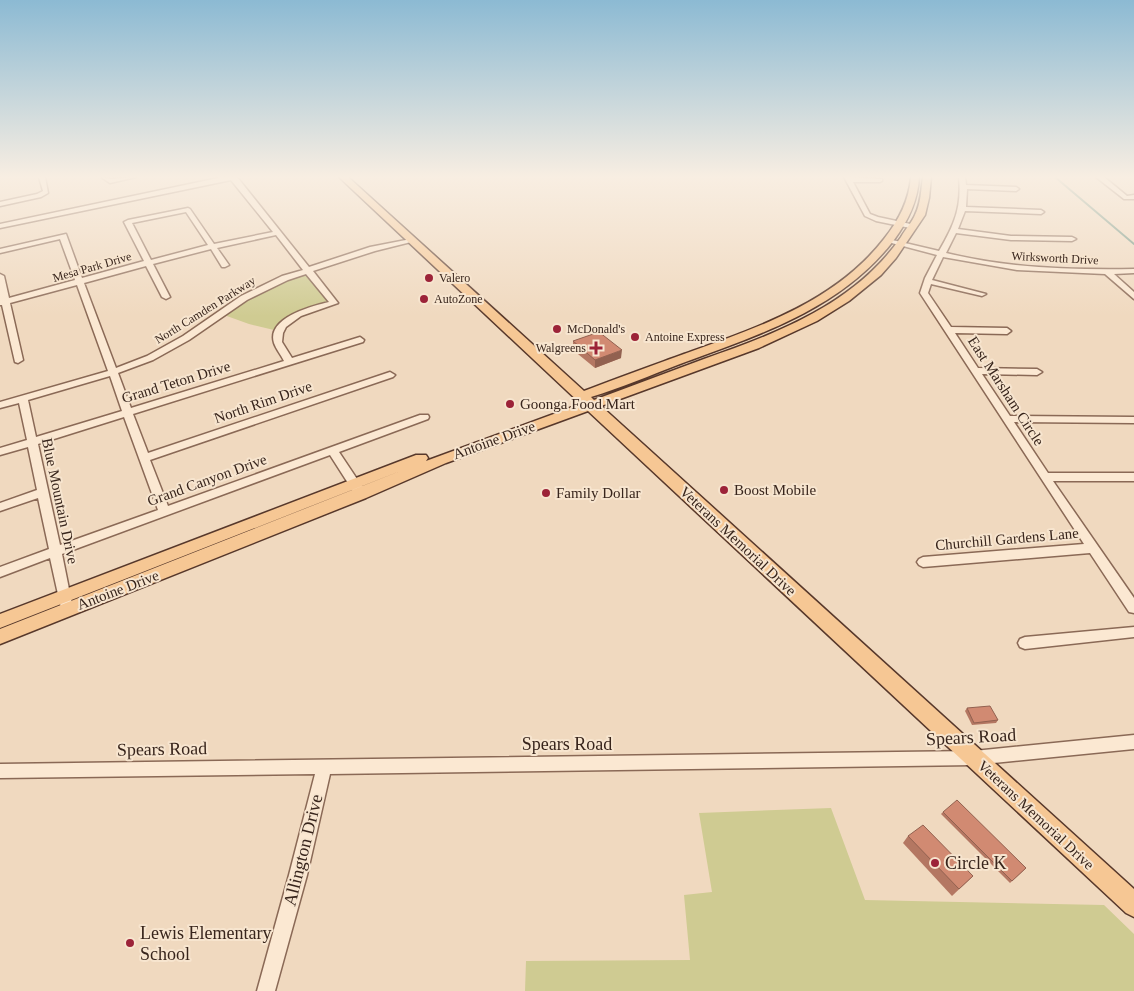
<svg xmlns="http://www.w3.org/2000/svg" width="1134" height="991" viewBox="0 0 1134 991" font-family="'Times New Roman',serif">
<rect width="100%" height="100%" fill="#f0d9bf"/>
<g fill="#cfcb92">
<polygon points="305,273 329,302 285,320 274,330 249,324 224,315 264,290"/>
<polygon points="831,808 865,900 1104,905 1134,934 1134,991 525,991 526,961 690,960 684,895 712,892 699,813"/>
</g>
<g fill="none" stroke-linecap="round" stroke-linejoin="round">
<polyline stroke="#699080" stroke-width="2" points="1055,177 1134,244"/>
<g stroke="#8a6956" stroke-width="3">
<g id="minor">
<polygon points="39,177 45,177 48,193 41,197 0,206 0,202 37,194 43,191"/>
<polygon points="101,177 111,179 136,177 110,183"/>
<path d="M223,177h14l72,90 61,-20 41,-8 4,2 -40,10 -62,20 25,32 -37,13 -15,11 -3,6 -1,9 10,16 68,-21 4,3 -1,2 -230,72 15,39 239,-80 3,-1 5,3 -2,2 -243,83 18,46 252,-91h8l1,2 -1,2 -89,33 26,39 -2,3h-8l-25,-39 -268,99 10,50 -1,4 -5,1 -5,-1 -11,-50 -50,19v-10l49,-18 -11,-51 -38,13v-8l37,-13 -9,-43 -28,8v-7l27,-8 -8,-37 -19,5v-6l108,-31 -31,-86 -67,18 13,57 -5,3 -3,-1 -13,-57h-2v-31l4,2 5,22 66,-18 -15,-41 -60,14v-4l66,-15 16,44 62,-17 -20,-39 4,-2 60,-12 2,1 24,35 59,-12 -42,-52 -231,48v-4zM186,212l22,33 -57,15 -19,-37zM276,235l27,35 -21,6 -41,20 -58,40 -36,20 -31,12 -32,-85 62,-17 16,31 4,2 4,-2 -17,-33 58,-15 11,18h3l4,-2 -12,-17zM306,274l23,28c-17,4 -63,16 -55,41 2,6 7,12 10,18l-153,47 -13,-35 35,-13 36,-20 58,-40 41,-20zM110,376l12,35 -86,26 -8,-37zM124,417l34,93 -98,35 -22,-101z"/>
<polygon points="844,177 882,179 882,181 880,182 853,182 870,214 878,217 915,225 915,229 876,221 865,216"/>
<path d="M959,177h6l1,8 50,2 3,2 -3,2 -49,-2 -1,18 75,3 3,2 -3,2 -76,-3 -7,18 53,7 61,1 4,2 -4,2 -61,-1 -55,-7 -10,20c62,15 124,17 188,16v4l-20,1 20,18v7l-29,-25 -88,-4 -74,-13 -11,23 54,14 -4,2 -51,-12 -3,9 23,34 56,1 4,3 -4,3 -52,-1 23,35 59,1 5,3 -5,3 -55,-1 28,42 124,1v6l-120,-1 34,51h86v8h-81l81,117v15l-5,-1 -39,-59 -167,14 -4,-2 -2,-3 2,-3 4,-2 161,-13 -164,-251 5,-15 12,-23 -53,-14 4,-2 51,12c15,-26 23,-43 20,-74z"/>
<polygon points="1096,177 1104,177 1127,196 1134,195 1134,199 1124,199"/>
<polygon points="1134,627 1134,637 1025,649 1020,647 1018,643 1020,639 1025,637"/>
<polygon points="1134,735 1134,749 974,765 330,774 307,875 275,991 257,991 289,875 315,774 0,778 0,764 974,751"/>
</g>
</g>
<g stroke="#57382b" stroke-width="3">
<path id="major" d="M339,177h9l236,214c33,-13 67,-25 100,-37 73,-26 151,-52 200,-115 15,-19 25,-38 27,-62h8c-1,24 -11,44 -25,63 -53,69 -135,95 -214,124 -29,11 -59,24 -89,33l3,3c37,-14 73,-27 110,-41 74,-26 151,-55 197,-122 4,-7 11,-15 14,-22 6,-12 6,-25 8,-38h8l-2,21 -4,17 -29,43 -15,17 -32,26 -32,20 -58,27 -158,58 533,483v28l-8,-4 -538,-502 -142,52 -80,35 -366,146v-15l408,-161 -408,160v-14l416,-159h10l2,3 -2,3 155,-57z"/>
</g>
<use href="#minor" fill="#fbe8d2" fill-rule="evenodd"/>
<use href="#major" fill="#f6c794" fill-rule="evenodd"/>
</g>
<g fill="#b47762">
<polygon points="573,341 621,358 595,368 573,350"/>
<polygon points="967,708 998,720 996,723 972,725 965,711"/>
<polygon points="943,812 1026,868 1010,883 941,814"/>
<polygon points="908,836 973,876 952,896 903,843"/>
</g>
<polygon fill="#926150" points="622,350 621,358 595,368 595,360"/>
<g fill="#d18a72" stroke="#926150">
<polygon points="599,332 622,350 595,360 573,341"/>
<polygon points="990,706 998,720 974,723 967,708"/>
<polygon points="957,800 1026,868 1012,881 943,812"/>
<polygon points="923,825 973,876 959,889 908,836"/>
</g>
<linearGradient id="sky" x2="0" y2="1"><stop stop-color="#8cbad3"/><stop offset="0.56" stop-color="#f8eee2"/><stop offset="1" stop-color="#f8eee2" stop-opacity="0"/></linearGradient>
<rect width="1134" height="316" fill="url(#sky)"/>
<g fill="#9c2338" stroke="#f7e5cf" stroke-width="2">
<circle cx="429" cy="278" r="5"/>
<circle cx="424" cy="299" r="5"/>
<circle cx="557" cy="329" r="5"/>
<circle cx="635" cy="337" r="5"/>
<path d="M593.5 340.5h5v5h5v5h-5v5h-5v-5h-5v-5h5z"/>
<circle cx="510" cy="404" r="5"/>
<circle cx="724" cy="490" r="5"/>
<circle cx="546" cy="493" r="5"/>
<circle cx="935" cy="863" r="5"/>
<circle cx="130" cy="943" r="5"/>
</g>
<g text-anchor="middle" stroke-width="4" stroke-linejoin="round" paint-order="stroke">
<g font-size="12" fill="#38251c" stroke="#f7e5cf">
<text transform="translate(1055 258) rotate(3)" y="4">Wirksworth Drive</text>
<text transform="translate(92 267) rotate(-16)" y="4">Mesa Park Drive</text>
<text transform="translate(205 310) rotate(-32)" y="4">North Camden Parkway</text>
</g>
<g font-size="12" fill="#38251c" stroke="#f7e5cf" text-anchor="start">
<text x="439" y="282">Valero</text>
<text x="434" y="303">AutoZone</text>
<text x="567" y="333">McDonald's</text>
<text x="645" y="341">Antoine Express</text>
<text x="586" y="352" text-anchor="end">Walgreens</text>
</g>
<g font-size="15" fill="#38251c" stroke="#f7e5cf">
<text transform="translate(176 382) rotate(-17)" y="5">Grand Teton Drive</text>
<text transform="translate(1006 391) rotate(57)" y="5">East Marsham Circle</text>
<text transform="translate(263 402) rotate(-19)" y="5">North Rim Drive</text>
<text transform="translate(494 440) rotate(-20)" y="5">Antoine Drive</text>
<text transform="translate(207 480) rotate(-20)" y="5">Grand Canyon Drive</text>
<text transform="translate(60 501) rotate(78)" y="5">Blue Mountain Drive</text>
<text transform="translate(1007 539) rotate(-5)" y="5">Churchill Gardens Lane</text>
<text transform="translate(738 541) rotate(43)" y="5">Veterans Memorial Drive</text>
<text transform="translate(118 590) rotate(-21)" y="5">Antoine Drive</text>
<text transform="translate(1036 815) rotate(43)" y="5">Veterans Memorial Drive</text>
</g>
<g font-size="15" fill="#38251c" stroke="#f7e5cf" text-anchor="start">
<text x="520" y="409">Goonga Food Mart</text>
<text x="734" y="495">Boost Mobile</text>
<text x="556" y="498">Family Dollar</text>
</g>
<g font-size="18" fill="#38251c" stroke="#f7e5cf">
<text transform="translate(971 737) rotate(-3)" y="6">Spears Road</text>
<text x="567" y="750">Spears Road</text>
<text transform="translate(162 749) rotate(-1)" y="6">Spears Road</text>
<text transform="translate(303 850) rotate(-76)" y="6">Allington Drive</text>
</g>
<g font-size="18" fill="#38251c" stroke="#f7e5cf" text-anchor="start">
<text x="945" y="869">Circle K</text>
<text x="140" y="939">Lewis Elementary<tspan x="140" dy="21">School</tspan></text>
</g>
</g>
</svg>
